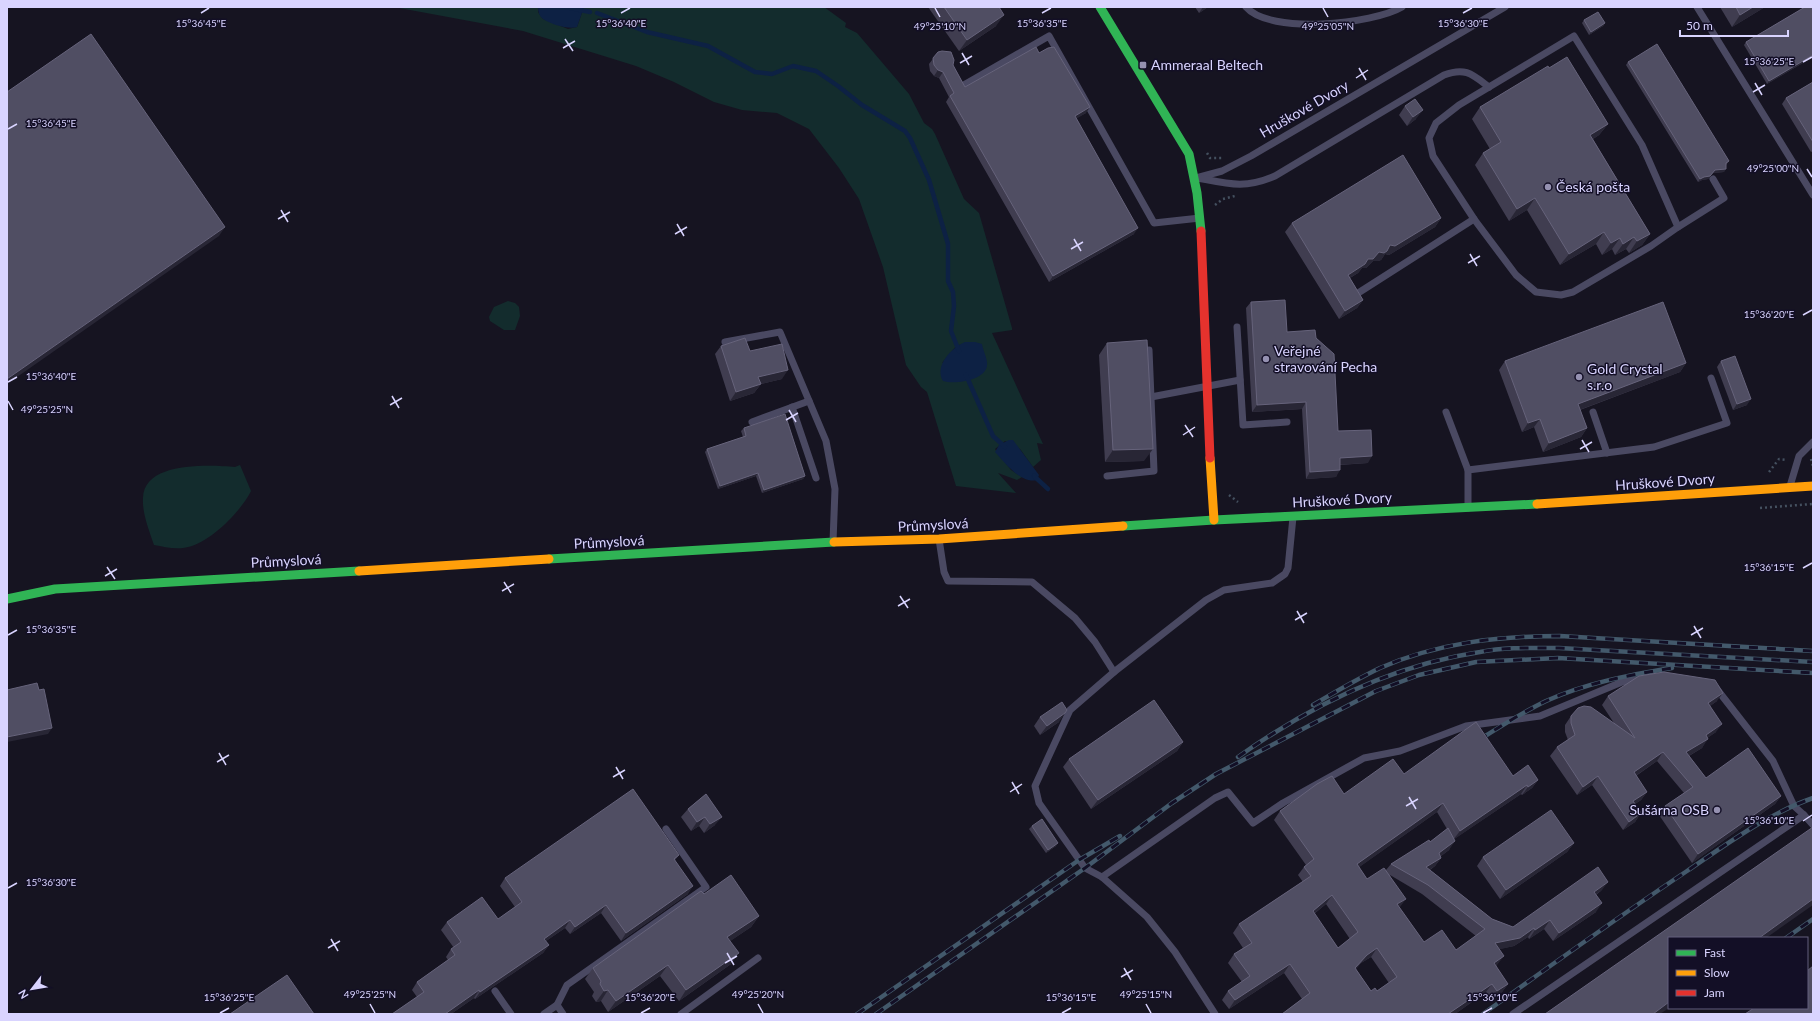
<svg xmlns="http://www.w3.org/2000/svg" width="1820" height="1021" viewBox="0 0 1820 1021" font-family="Lato,sans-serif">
<rect width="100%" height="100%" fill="#161421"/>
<g fill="#132c2d" fill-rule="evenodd">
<path d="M394,7h144v5l5,7 25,10 9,-2 7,-20h240l22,16 -1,4 12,6 52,61 15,29 8,6 3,5 29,65 15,14 33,115v2l-20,3 51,111 -6,-1 4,17 -8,7 -13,-18 -15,-8 -10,8 16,21 11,7 -5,3 -19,-7 18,20 -60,-7 -29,-94 -6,-5 -15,-22 -23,-98 -24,-68 -20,-31 -30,-39 -32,-16 -35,-3 -28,-8 -40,-20 -38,-16 -113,-35zM982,344l-40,19 15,-18z"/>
<polygon points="508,301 515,303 519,307 520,316 515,330 504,330 490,321 489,317 494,307"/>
<path d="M240,465l11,26c-10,20 -40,51 -63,56 -11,3 -23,0 -34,-2 -5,-15 -12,-32 -11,-47 1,-37 67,-33 92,-31z"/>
</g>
<g fill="#0d2144">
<path d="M538,7h46l-7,20c-8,3 -27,-3 -34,-8 -4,-3 -5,-8 -5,-12z"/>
<path d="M965,342h10l7,2c1,7 6,15 5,22 -2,14 -32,19 -44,15 -9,-15 8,-33 22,-39z"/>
<path d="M1009,440h4l26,35 -2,5c-16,4 -32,-17 -42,-28l4,-7z"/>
</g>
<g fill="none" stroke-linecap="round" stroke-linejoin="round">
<g stroke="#0d2144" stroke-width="4.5">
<polyline points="566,7 590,12"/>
<polyline points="597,13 647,32 708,46 755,72 772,74 793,66 816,71 838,86 862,105 905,131 910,138 929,180 948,244 948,281 953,292 954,306 951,331 959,351"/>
<polyline points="966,375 993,436 1005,447"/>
<polyline points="1034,476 1048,489"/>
</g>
<g stroke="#44505f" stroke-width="2.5" stroke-dasharray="2 3" stroke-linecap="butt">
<polyline points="1207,153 1210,158 1223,158"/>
<polyline points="1215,205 1223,199 1235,196"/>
<polyline points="1811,459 1813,466"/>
<polyline points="1769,472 1779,459 1787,460"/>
<polyline points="1229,495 1238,502"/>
<polyline points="1760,508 1813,504"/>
</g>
<g stroke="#4a4962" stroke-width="7">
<path d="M1246,7c24,28 127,17 156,0"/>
<polyline points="1697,7 1813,195"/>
<polygon points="1574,36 1642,145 1678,227 1651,246 1573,292 1561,295 1536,292 1516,275 1474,219 1433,156 1429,138 1436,123 1459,105"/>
<polyline points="962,86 1049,36 1154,223 1200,218"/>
<polyline points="1196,178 1222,171 1251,156 1505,7"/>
<path d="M1198,178c31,6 47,11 77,-2l169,-101c21,-8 28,-1 45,12"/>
<polyline points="1678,227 1724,198 1713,179"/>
<polyline points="1355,295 1474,219"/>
<polyline points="1237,327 1243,425 1287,422"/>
<polyline points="725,342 780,332 826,441 835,489 833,542"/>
<polyline points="1151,397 1240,380"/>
<polyline points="792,407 816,478"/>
<polyline points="1446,412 1468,470"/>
<polyline points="1593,412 1607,453"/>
<polyline points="752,422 809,401"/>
<polyline points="1107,476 1154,471 1149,350"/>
<polyline points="1790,486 1799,456 1813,442"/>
<polyline points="1468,508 1468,470 1654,447 1727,423 1711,378"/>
<polyline points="939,539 944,572 948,581 1032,582 1075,618 1095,642 1114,672"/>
<polyline points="1716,688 1773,761 1794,806 1804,815"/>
<polyline points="1102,877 1215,798 1228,792 1253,823 1283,803 1364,758 1400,751 1466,726 1540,716 1622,682 1642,679"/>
<polyline points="495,991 511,1014"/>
<polyline points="557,1005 563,1014"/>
<polyline points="544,1014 557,1005 567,985 706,887 666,829"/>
<polyline points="681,1014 758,958"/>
<polyline points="1215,1014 1175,952 1147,917 1102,877 1085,868 1039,803 1035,786 1070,710 1114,672 1206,600 1224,590 1272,583 1285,574 1288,568 1293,517"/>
<polyline points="1513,1014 1804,815 1813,825"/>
</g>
<g stroke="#30b455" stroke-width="9">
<polyline points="1100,7 1189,154 1197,193 1201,231"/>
<polyline points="1123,526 1214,520 1537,504"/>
<polyline points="549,559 834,542"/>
<polyline points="7,599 55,589 359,571"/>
</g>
<g stroke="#ff9f0a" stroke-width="9">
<polyline points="1210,458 1214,520"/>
<polyline points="1537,504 1813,486"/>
<polyline points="834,542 939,539 1123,526"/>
<polyline points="359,571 549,559"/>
</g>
<polyline stroke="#e5322d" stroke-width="9" points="1201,231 1210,458"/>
<g stroke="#43596b" stroke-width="4.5">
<g id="rail">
<path d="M1313,705c22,-13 44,-26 67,-37 57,-25 118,-32 180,-32l253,15"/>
<path d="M1479,740c22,-14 44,-28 67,-39 40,-18 83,-26 126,-33"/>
<path d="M1238,757c72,-51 155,-92 242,-105 26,-5 52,-4 79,-4l254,14"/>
<polyline points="1786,938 1813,919"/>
<polyline points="857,1014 1079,860 1120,836"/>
<polyline points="876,1014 1085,868 1172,803 1216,774 1376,691 1419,675 1476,662 1558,658 1813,673"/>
<path d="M1483,1014c67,-48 135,-97 204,-143 40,-27 80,-57 126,-73"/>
</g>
</g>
<use href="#rail" stroke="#130f26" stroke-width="3" stroke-dasharray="9" stroke-linecap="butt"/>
</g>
<g fill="#403d50" fill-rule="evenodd">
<polygon points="928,7 999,7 996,26 959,51"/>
<polygon points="1195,7 1208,7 1199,13"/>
<polygon points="1720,7 1765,7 1732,27"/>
<polygon points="1813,7 1813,57 1767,84 1744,45 1746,42"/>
<polygon points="1584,20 1605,23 1603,26 1589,35 1582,23"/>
<polygon points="938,52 953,65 965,87 1039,53 1086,113 1076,118 1134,234 1049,282 946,102 949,97 939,78 934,76 930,71 929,64"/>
<polygon points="1628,62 1729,161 1726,165 1724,172 1713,173 1708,179 1702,180 1698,182 1626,65"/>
<polygon points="1549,68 1608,124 1599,135 1593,139 1650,234 1642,245 1629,253 1626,249 1615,255 1612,249 1602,255 1596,244 1560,265 1527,210 1509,221 1475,165 1483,153 1490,149 1472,119 1480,107"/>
<polygon points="1813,82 1813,151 1811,152 1782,104 1786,98"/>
<polygon points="1405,106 1416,119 1407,126 1399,115"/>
<polygon points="1441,218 1435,227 1389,255 1385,254 1381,260 1378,261 1373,261 1366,268 1362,268 1358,273 1350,278 1363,300 1357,308 1339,319 1285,232 1292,223"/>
<polygon points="1251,302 1287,332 1316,338 1338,431 1368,463 1340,465 1336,477 1306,479 1302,409 1252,412 1246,308"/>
<polygon points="1107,343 1144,461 1105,462 1099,355"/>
<polygon points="721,346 750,351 782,379 761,384 754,393 730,401 715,354"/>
<polygon points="1505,361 1686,363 1680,372 1580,410 1587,428 1581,437 1543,452 1534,427 1522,432 1499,370"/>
<polygon points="1721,361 1747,405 1733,410 1717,367"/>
<polygon points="744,428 805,476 803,479 762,493 756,476 718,489 705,452 707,449 743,437 741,431"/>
<polygon points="1608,696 1717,701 1710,706 1716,732 1707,738 1702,748 1689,756 1706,778 1781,796 1775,804 1692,863 1659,815 1665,806 1684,793 1657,761 1636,776 1647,792 1641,800 1635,804 1641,813 1635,822 1623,830 1592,785 1577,795 1550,756 1557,747 1568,740 1565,732 1565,725 1571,716 1614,723 1602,705"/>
<polygon points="1040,717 1059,722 1040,735 1034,726"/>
<polygon points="1183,742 1177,751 1091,809 1063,767 1069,759"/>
<path d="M1404,774l109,2 25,4 -6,8 -10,7 -1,-1 -67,45 -5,11 -8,6v2l-6,8 -5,4 62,49 21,8 89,-37 -6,5v17l-43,29 -9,-12 -15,10 -1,-2 -14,9 -15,3 -2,16 -1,1 12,18 -6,8 -11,8 -5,-8 -31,22h-173l20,-15 -18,-26 -55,36 -7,-9 6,-9 14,-9 -14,-19 6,-9 9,-6 -10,-15 6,-9 64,-42 -5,-7 6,-8 2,-2 -32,-45 6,-9 64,-17zM1437,812l10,17 -17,13 -39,22 -5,6 -19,9 -8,-12zM1390,875l32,19 54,42 -20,14 -32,-8 -25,-35zM1326,904l24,35 -12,9 -24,-34zM1371,957l18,26 -12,8h-6l-15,-22 5,-6z"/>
<polygon points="706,794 715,825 704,833 699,826 691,831 681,817 688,809"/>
<polygon points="1032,826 1056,846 1046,853 1029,829"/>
<polygon points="1574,843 1567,852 1500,899 1477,866 1483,857"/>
<polygon points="679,855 675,860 688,894 621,941 601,913 570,934 565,928 546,941 549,945 543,953 475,999 474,998 451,1014 392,1014 417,997 412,990 417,982 448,960 446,957 451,949 454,948 441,930 447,922 498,919 515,907 500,886 505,878"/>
<polygon points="704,894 759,916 751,927 730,941 731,964 679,1001 660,976 608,1012 601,1001 596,1002 592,996 594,992 585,979 593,968"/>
</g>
<g fill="#282635">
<polygon points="1203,7 1208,7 1199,13"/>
<polygon points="1753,7 1765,7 1732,27 1740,15"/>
<polygon points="1004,15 996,26 959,51 967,40"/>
<polygon points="1605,23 1603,26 1589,35 1591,32"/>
<polygon points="1813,55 1813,57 1767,84 1769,81"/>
<polygon points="938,70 943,72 939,78 934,76"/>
<polygon points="1090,107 1086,113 1071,122 1075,116"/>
<polygon points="1423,110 1416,119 1407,126 1413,117"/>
<polygon points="1608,124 1599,135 1582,146 1590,135"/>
<polygon points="1726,169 1724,172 1713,173 1715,170"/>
<polygon points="1710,176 1708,179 1702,180 1698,182 1700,179 1704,177"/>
<polygon points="1535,198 1527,210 1509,221 1517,209"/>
<polygon points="1441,218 1435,227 1389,255 1385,254 1381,260 1378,261 1373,261 1366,268 1362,268 1358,273 1341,283 1348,275 1368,259 1390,245"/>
<polygon points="225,227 219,236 7,384 7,379"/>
<polygon points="1138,228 1134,234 1049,282 1053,276"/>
<polygon points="1604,232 1596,244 1560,265 1569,254"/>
<polygon points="1650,234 1642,245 1629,253 1637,241"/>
<polygon points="1634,237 1626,249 1615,255 1623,244"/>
<polygon points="1620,238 1612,249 1602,255 1611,243"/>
<polygon points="1363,300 1357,308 1339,319 1345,311"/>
<polygon points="1686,363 1680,372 1571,413 1578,404"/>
<polygon points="788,370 782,379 752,386 758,377"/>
<polygon points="761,384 754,393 730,401 736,392"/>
<polygon points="1751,399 1747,405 1733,410 1737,404"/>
<polygon points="1306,402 1302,409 1252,412 1257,405"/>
<polygon points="1540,419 1534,427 1522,432 1528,423"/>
<polygon points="1587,428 1581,437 1543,452 1549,443"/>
<polygon points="1153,449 1144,461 1105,462 1113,450"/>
<polygon points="1372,456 1368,463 1335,465 1340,458"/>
<polygon points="1340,470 1336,477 1306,479 1310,472"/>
<polygon points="758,473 756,476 718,489 720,486"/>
<polygon points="805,476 803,479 762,493 764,490"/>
<polygon points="1723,693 1717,701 1702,712 1708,703"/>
<polygon points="1065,713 1059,722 1040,735 1047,726"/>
<polygon points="1722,724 1716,732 1699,744 1706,735"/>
<polygon points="52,728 48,734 7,742 7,737"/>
<polygon points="1708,739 1702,748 1680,761 1686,752"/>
<polygon points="1183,742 1177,751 1091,809 1098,800"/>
<polygon points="1663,752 1657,761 1628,781 1634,772"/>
<polygon points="1598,776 1592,785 1577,795 1583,787"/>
<polygon points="1538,780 1532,788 1522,795 1528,787"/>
<polygon points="1527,785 1521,794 1453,840 1460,831"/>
<polygon points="1647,792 1641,800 1627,809 1633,801"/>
<polygon points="1781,796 1775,804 1692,863 1698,854"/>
<polygon points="1443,803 1437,812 1351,873 1357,864"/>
<polygon points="1641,813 1635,822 1623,830 1629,822"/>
<polygon points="705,817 699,826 691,831 697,822"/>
<polygon points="722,817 715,825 704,833 710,824"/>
<polygon points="1455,841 1449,850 1433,862 1439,853"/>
<polygon points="1058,843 1056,846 1046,853 1048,850"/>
<polygon points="1574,843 1567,852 1500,899 1506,890"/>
<polygon points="1441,858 1435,866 1420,876 1426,867"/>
<polygon points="1608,882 1602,890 1588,900 1594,892"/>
<polygon points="693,886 688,894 621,941 626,933"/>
<polygon points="1332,895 1326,904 1306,920 1313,911"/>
<polygon points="1406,899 1400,907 1397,904"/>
<polygon points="1813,899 1813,905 1766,938 1759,938"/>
<polygon points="1602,903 1596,912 1553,941 1559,933"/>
<polygon points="606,905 601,913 570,934 575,927"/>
<polygon points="759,916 751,927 720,948 727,937"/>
<polygon points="570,920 565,928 539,946 544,939"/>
<polygon points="1550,920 1544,929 1529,939 1535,930"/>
<polygon points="1534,928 1528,937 1514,946 1488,952 1495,943"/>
<polygon points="549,945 543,953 475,999 480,992"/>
<polygon points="1377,948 1371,957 1361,963 1349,977 1355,968 1367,955"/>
<polygon points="739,953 731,964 679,1001 686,990"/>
<polygon points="1504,956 1497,965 1488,971 1494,963"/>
<polygon points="1290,964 1284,973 1229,1009 1235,1000"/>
<polygon points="668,965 660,976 608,1012 616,1001"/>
<polygon points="1492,984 1486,992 1455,1014 1448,1014"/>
<polygon points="1508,984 1502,992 1491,1000 1497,991"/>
<polygon points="479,990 474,998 451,1014 445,1014"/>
<polygon points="608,990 601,1001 596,1002 604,991"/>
<polygon points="1669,1002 1669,1008 1660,1014 1653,1014"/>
</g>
<g fill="#504e63" stroke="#66637b" fill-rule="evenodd">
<polygon points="944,7 999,7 1004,15 967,40"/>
<polygon points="1736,7 1753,7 1740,15"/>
<polygon points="1805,7 1813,7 1813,55 1769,81 1746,42"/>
<polygon points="1598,12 1605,23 1591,32 1584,20"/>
<polygon points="91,34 225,227 7,379 7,92"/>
<polygon points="1657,44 1729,161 1726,163 1726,169 1715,170 1710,176 1704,177 1700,179 1628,62"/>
<polygon points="1036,47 1039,53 1048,48 1054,47 1090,107 1075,116 1138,228 1053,276 950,96 954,93 943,72 938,70 934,65 933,58 938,52 942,51 951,52 954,60 953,65 965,87"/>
<polygon points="1567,57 1608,124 1590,135 1650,234 1637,241 1634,237 1623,244 1620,238 1611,243 1604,232 1569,254 1535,198 1517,209 1483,153 1501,142 1480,107 1548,66 1549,68"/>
<polygon points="1813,82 1813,142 1786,98"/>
<polygon points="1415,99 1423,110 1413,117 1405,106"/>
<polygon points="1403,155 1441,218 1395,246 1390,245 1387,251 1384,253 1379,252 1373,259 1368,259 1365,264 1348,275 1363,300 1345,311 1292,223"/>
<polygon points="1285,300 1287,332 1315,330 1316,338 1334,354 1338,431 1371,430 1372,456 1340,458 1340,470 1310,472 1306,402 1257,405 1251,302"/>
<polygon points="1663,302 1686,363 1578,404 1587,428 1549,443 1540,419 1528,423 1505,361"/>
<polygon points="745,338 750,351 782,344 788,370 758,377 761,384 736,392 721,346"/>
<polygon points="1147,340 1153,449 1113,450 1107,343"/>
<polygon points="1735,356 1751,399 1737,404 1721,361"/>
<polygon points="785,414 805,476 764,490 758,473 720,486 707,449 746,436 744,428"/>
<polygon points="1664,672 1715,680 1723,693 1708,703 1722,724 1706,735 1708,739 1686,752 1706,778 1748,748 1781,796 1698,854 1665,806 1693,787 1663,752 1634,772 1647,792 1633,801 1641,813 1629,822 1598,776 1583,787 1557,747 1575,735 1571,723 1571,716 1578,708 1584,706 1591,707 1635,738 1608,696 1639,676"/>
<polygon points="37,683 39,690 44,689 52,728 7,737 7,690"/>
<polygon points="1154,700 1183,742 1098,800 1069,759"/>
<polygon points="1062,702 1067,710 1065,713 1047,726 1040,717"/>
<path d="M1476,722l37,54 15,-11 10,15 -10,7 -1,-2 -67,46 -17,-28 -86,61 10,15 17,-11 22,31 -9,5 27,38 18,-12 14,20 29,-21 -57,-44 -37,-21 38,-24 1,2 18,-14 7,13 -16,12 2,5 -15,9 66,52 21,8 85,-60 10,15 -14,10 8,11 -43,30 -9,-13 -15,10 -1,-2 -14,10 -25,5 9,13 -10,7 14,21 -11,7 -5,-7 -44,30h-166l28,-21 -20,-29 -55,36 -7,-9 22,-15 -16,-22 18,-11 -13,-19 72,-48 -7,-9 10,-8 -34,-48 37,-27 15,-8 12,18 49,-35 11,15zM1332,895l26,37 -20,16 -25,-37zM1377,948l20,29 -20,14 -2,-3 -4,3 -16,-23 12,-13z"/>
<polygon points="633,789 679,855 674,859 693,886 626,933 606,905 575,927 570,920 544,939 549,945 480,992 479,990 445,1014 392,1014 424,992 417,982 455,955 451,949 461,942 447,922 482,897 498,919 522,902 505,878"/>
<polygon points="706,794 722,817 710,824 705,817 697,822 688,809"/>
<polygon points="1551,810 1574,843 1506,890 1483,857"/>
<polygon points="1042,819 1058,843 1048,850 1032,826"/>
<polygon points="1813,827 1813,899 1759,938 1669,938 1669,1002 1653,1014 1545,1014"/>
<polygon points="731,875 759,916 727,937 739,953 686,990 668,965 616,1001 608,990 604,991 600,984 601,981 593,968 701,891 704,894"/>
<polygon points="1813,966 1813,1014 1745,1014 1754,1008 1807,1008 1807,971"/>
<polygon points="287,975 314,1014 230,1014"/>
</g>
<path fill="none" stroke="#d9d4ff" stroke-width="1.5" d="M935,8l5,9M1323,8l5,9M201,13l8,-5M621,13l9,-5M1042,13l9,-5M1463,13l9,-5M565,39l8,12M563,48l12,-7M962,53l7,12M1803,62l9,-5M960,63l12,-7M1359,68l7,12M1356,78l12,-8M1755,83l7,12M1753,92l12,-7M8,129l9,-5M1807,169l5,8M281,210l7,12M278,219l12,-7M677,224l7,12M675,234l12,-7M1074,239l7,12M1071,249l12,-7M1470,254l7,12M1468,263l12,-7M1803,315l9,-5M8,382l9,-5M392,396l7,12M8,401l5,9M390,405l12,-7M789,410l7,12M786,420l12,-7M1185,425l8,12M1183,435l12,-8M1582,440l7,12M1580,449l12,-7M107,567l8,12M1803,568l9,-5M105,576l12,-7M504,582l7,11M502,591l12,-7M900,596l8,12M898,606l12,-7M1297,611l7,12M1295,620l12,-7M1694,626l7,12M8,635l9,-5M1691,635l12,-7M219,753l7,12M217,762l12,-7M616,767l7,12M613,777l12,-7M1012,782l7,12M1010,792l12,-8M1409,797l7,12M1406,806l12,-7M1803,821l9,-6M8,888l9,-5M331,939l7,12M328,948l12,-7M727,953l7,12M725,963l12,-7M1124,968l7,12M1121,977l12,-7M370,1004l5,9M758,1004l5,9M1146,1004l5,9M220,1013l9,-5M641,1013l9,-5M1062,1013l9,-5M1483,1013l9,-5"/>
<g fill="#9591b1" stroke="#130f26" stroke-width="1.5">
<rect x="1139" y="61" width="8" height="8" rx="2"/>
<circle cx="1548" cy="187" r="4"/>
<circle cx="1266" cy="359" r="4"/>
<circle cx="1579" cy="377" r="4"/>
<circle cx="1717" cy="810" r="4"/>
</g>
<g text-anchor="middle" stroke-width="3" stroke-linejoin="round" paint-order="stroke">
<g font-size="14" fill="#d9d4ff" stroke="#130f26" text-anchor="start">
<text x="1151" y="70">Ammeraal Beltech</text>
<text x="1556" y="192">Česká pošta</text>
<text x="1274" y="356">Veřejné<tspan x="1274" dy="16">stravování Pecha</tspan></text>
<text x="1587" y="374">Gold Crystal<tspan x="1587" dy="16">s.r.o</tspan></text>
<text x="1709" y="815" text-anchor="end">Sušárna OSB</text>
</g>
<g font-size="14" fill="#d9d4ff" stroke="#130f26">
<text transform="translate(1304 109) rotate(-30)" y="5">Hruškové Dvory</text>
<text transform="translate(1665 482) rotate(-4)" y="5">Hruškové Dvory</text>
<text transform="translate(1342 500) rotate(-3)" y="5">Hruškové Dvory</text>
<text transform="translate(933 525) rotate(-3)" y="5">Průmyslová</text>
<text transform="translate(609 542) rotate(-3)" y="5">Průmyslová</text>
<text transform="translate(286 561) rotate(-3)" y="5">Průmyslová</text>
</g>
</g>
<g font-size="10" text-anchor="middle" fill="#d9d4ff" stroke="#130f26" stroke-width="3" stroke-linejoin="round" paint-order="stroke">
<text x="201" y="27">15°36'45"E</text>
<text x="621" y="27">15°36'40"E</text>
<text x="1042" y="27">15°36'35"E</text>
<text x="1463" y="27">15°36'30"E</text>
<text x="940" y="30">49°25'10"N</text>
<text x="1328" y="30">49°25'05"N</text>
<text x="1769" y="65">15°36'25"E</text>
<text x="51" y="127">15°36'45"E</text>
<text x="1773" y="172">49°25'00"N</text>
<text x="1769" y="318">15°36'20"E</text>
<text x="51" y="380">15°36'40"E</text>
<text x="47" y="413">49°25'25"N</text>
<text x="1769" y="571">15°36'15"E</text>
<text x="51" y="633">15°36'35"E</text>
<text x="1769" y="824">15°36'10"E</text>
<text x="51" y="886">15°36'30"E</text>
<text x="370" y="998">49°25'25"N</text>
<text x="758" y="998">49°25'20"N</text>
<text x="1146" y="998">49°25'15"N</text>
<text x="229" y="1001">15°36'25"E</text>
<text x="650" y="1001">15°36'20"E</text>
<text x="1071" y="1001">15°36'15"E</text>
<text x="1492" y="1001">15°36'10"E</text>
</g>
<rect width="1820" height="1021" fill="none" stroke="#d9d4ff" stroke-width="16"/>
<rect x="1668" y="937" width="140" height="72" fill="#130f26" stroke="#625e7d"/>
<rect x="1676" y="950" width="20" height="6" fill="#30b455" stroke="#625e7d"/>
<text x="1704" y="957" font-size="12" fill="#d9d4ff">Fast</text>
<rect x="1676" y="970" width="20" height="6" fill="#ff9f0a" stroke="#625e7d"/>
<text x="1704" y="977" font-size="12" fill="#d9d4ff">Slow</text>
<rect x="1676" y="990" width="20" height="6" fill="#e5322d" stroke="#625e7d"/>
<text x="1704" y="997" font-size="12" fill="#d9d4ff">Jam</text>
<g transform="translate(32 989) rotate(239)" stroke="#130f26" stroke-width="3" paint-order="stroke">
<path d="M0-3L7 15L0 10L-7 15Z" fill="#d9d4ff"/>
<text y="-6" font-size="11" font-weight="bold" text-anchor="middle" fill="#d9d4ff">N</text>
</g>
<path d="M1680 30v6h108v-6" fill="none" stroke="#d9d4ff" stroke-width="2"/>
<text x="1686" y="30" font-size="12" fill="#d9d4ff" stroke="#130f26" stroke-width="3" paint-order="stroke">50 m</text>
</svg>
